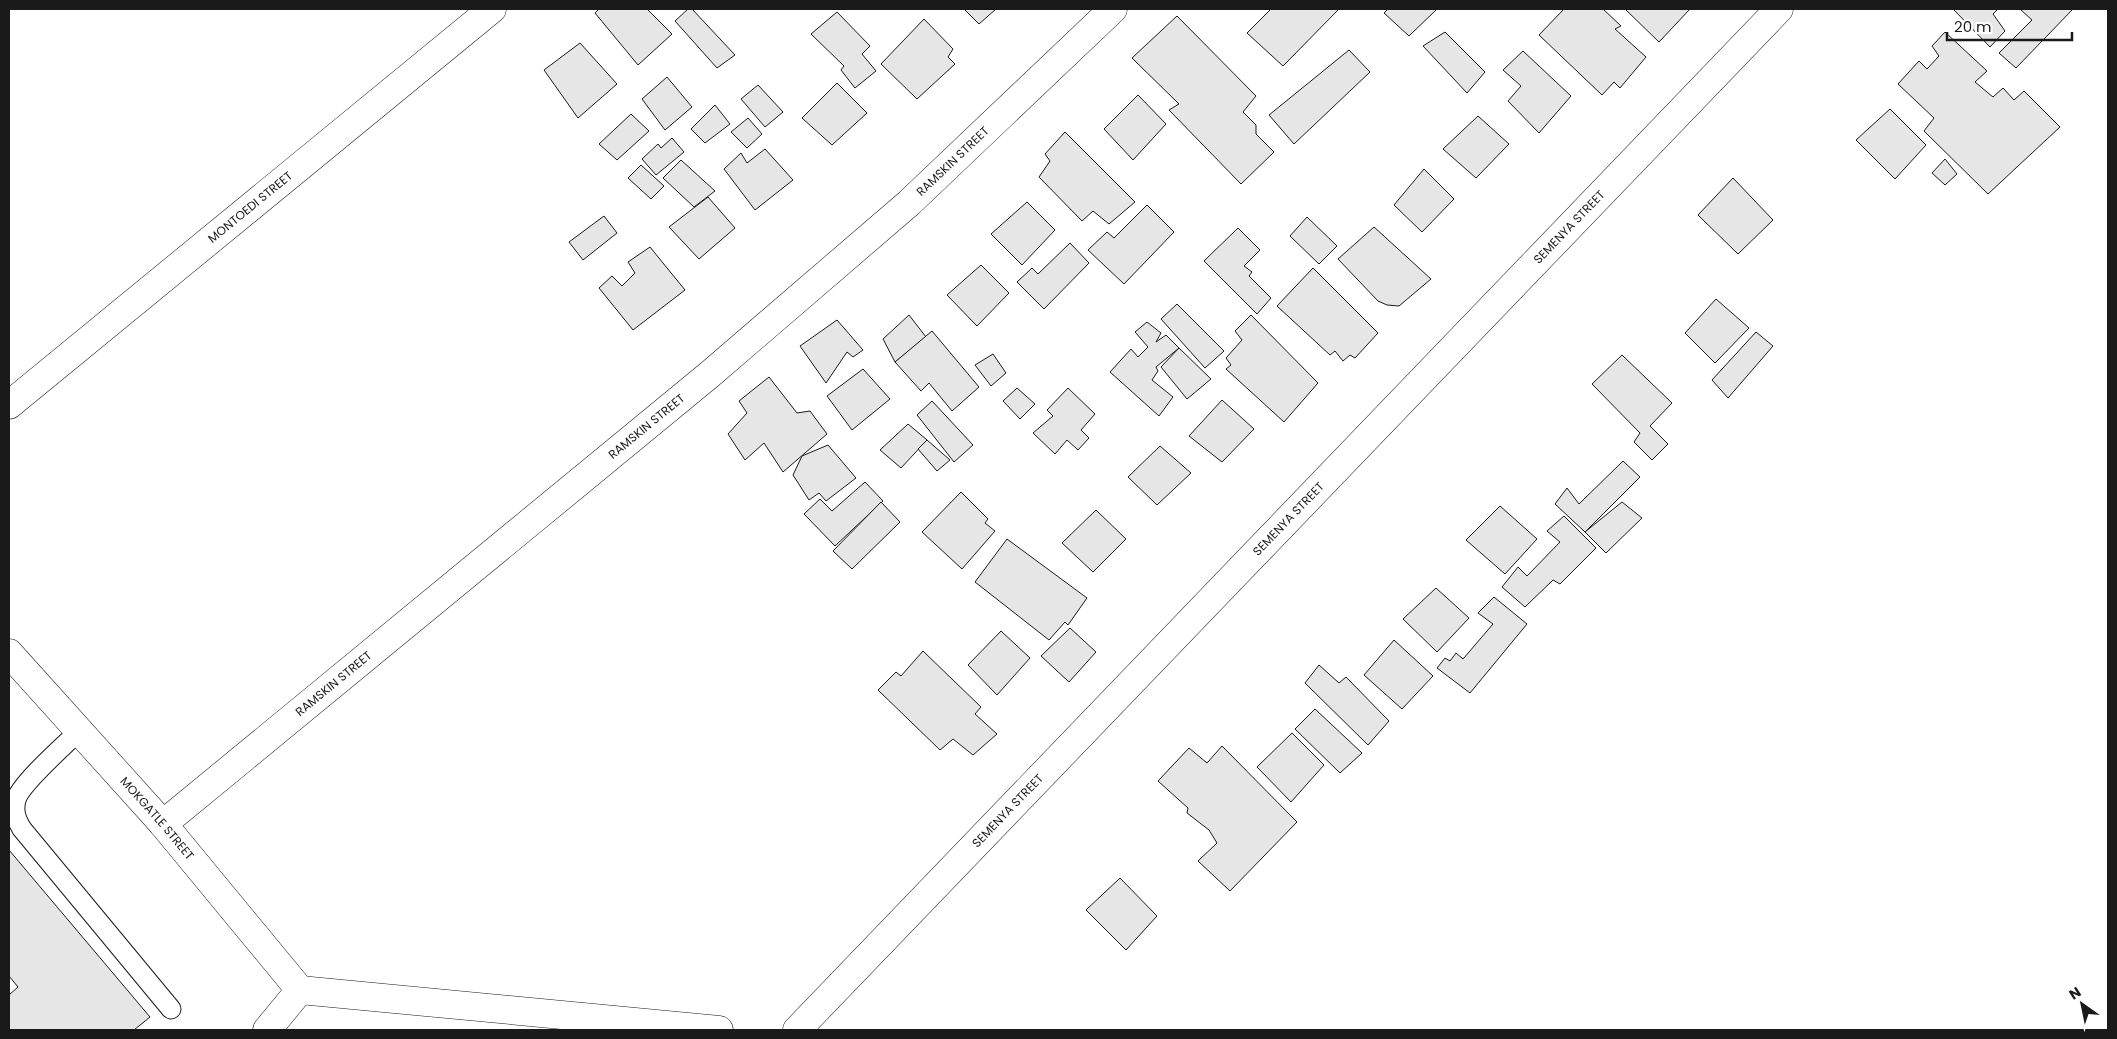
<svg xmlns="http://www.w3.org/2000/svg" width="2117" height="1039" viewBox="0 0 2117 1039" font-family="Poppins,sans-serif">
<rect width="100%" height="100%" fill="#fff"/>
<g fill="#e6e6e6" stroke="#1a1a1a">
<polygon points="599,9 647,9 672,34 638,65 595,13"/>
<polygon points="688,9 692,9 735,55 717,68 675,21"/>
<polygon points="964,9 996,9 979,24"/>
<polygon points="1271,9 1339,9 1283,66 1247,33"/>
<polygon points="1388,9 1437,9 1409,36 1384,13"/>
<polygon points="1564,9 1603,9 1621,26 1615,29 1646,57 1620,88 1614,82 1602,95 1539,35"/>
<polygon points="1625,9 1690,9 1659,42"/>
<polygon points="1953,9 1998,9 1993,14 2005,31 1990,47"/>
<polygon points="2020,9 2073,9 2016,68 1999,53 2032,20"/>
<polygon points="837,12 870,46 862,54 876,71 855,88 841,70 844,66 811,34"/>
<polygon points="1177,16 1256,96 1243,112 1256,125 1256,134 1274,152 1241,184 1169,110 1179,104 1132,58"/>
<polygon points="924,19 953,49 948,57 955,64 917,99 881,64"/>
<polygon points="1445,32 1485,72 1467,93 1423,46"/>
<polygon points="1945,32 1987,71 1975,82 1993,97 2003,88 2014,100 2024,91 2060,127 1988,194 1924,131 1934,118 1898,84 1919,61 1927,69 1939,56 1932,46"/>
<polygon points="580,43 617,84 578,118 544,70"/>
<polygon points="1349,50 1370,72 1294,144 1269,115"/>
<polygon points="1523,51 1571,96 1539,133 1508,101 1521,86 1503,70"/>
<polygon points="667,77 692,107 665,130 642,99"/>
<polygon points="837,83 867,113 832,145 802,118"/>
<polygon points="758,85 783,112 765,127 741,99"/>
<polygon points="1138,95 1166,124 1133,160 1104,129"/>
<polygon points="715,105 730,124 705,143 691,129"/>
<polygon points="1890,109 1926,145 1895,179 1856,140"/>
<polygon points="631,114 649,131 617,160 599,144"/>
<polygon points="1478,116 1509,144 1476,178 1443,149"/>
<polygon points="748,118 762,134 747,148 731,132"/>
<polygon points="1065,132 1135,202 1109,224 1093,211 1082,221 1039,177 1050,161 1045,154"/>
<polygon points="672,138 684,152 656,175 642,159 658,144 661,148"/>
<polygon points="765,149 793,180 755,210 724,169 741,153 747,163"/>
<polygon points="1945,159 1957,174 1945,185 1932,173"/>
<polygon points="681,160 715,191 694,207 663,178"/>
<polygon points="641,165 664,186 651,199 628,178"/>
<polygon points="1424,169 1454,199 1422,232 1394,205"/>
<polygon points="1733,178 1773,220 1738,254 1698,215"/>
<polygon points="708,197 735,228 699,259 669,227"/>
<polygon points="1027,202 1055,230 1022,265 991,234"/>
<polygon points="1147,205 1174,232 1124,284 1088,250 1107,232 1114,238"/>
<polygon points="604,216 617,233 583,260 569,242"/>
<polygon points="1307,217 1337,246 1319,264 1290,236"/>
<polygon points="1374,227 1431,279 1399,306 1387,305 1378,301 1338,259"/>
<polygon points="1238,228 1260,250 1244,266 1252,272 1249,276 1271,298 1257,314 1204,261"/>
<polygon points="1070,243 1089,263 1044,309 1017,282 1032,268 1038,274"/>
<polygon points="650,247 685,290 633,330 599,288 612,276 622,286 635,273 628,262"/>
<polygon points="981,265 1009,293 977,326 947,295"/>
<polygon points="1313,268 1378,333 1355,358 1350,355 1343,361 1335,351 1330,355 1277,306"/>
<polygon points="1716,299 1749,328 1715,363 1685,333"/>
<polygon points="1177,304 1224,351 1205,368 1161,319"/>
<polygon points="909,315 926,337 895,362 883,339"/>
<polygon points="1251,315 1318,383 1284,422 1226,369 1231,365 1226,358 1242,340 1235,331"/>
<polygon points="837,320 863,350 853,357 847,352 826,383 800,346"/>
<polygon points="1147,322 1161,333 1156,342 1166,335 1179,348 1156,367 1158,371 1152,380 1173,397 1159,416 1110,372 1131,349 1138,357 1148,347 1135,332"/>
<polygon points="932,331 979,387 952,411 929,383 921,391 895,362"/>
<polygon points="1756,332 1773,346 1728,398 1712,380"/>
<polygon points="1179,348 1211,379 1187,399 1161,367"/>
<polygon points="993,354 1006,373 991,386 975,365"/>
<polygon points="1622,355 1672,403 1650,426 1668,444 1652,460 1634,442 1640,433 1592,384"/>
<polygon points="863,369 890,399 852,430 827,396"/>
<polygon points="769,377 797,413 810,411 827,434 783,472 764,443 745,460 728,434 747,413 739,401"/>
<polygon points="1017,388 1035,404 1020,419 1003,401"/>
<polygon points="1068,388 1095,414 1081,430 1089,438 1078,450 1067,440 1055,454 1033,433 1053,416 1047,410"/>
<polygon points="1222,400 1254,429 1222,462 1189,436"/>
<polygon points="932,401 973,445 954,462 917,415"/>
<polygon points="908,424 927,440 901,468 880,450"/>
<polygon points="927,440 950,460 937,471 918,449"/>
<polygon points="828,445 856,478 826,501 819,493 809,500 793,475 802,456"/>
<polygon points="1160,446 1191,473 1157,505 1128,477"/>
<polygon points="1623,461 1640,477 1585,532 1555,504 1567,488 1579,504"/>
<polygon points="865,482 883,501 835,546 804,514 820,499 832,511"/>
<polygon points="961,492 988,519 985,523 995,531 962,569 922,532"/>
<polygon points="881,502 900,522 852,569 833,551"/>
<polygon points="1622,502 1642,518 1606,553 1585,532"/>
<polygon points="1500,506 1537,539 1505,574 1466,540"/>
<polygon points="1096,510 1126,539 1093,572 1062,543"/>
<polygon points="1564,516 1596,548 1560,584 1553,580 1525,607 1502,587 1518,567 1527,576 1560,542 1547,531"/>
<polygon points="1007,539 1087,598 1068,625 1065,622 1049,640 975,582"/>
<polygon points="1436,588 1469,618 1437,652 1403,619"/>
<polygon points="1494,597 1527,624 1470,693 1437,668 1445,658 1450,661 1456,653 1463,659 1493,624 1478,613"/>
<polygon points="1070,628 1096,652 1069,682 1041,656"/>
<polygon points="1001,631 1030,658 997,695 968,665"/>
<polygon points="1394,640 1433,676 1402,709 1364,675"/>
<polygon points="923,651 981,707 975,714 997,734 973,755 953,739 940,750 878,690 896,672 901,676"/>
<polygon points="1319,665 1339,683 1346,677 1389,721 1368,745 1305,683"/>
<polygon points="1315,709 1362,753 1340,773 1295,729"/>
<polygon points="1292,733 1324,765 1291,802 1257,767"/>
<polygon points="1222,746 1297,822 1230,891 1198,861 1217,843 1209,830 1187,813 1188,808 1158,781 1189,748 1207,763"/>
<polygon points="9,850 150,1017 134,1030 9,1030 9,995 18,987 9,976"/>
<polygon points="1120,878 1157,916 1126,950 1086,910"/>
</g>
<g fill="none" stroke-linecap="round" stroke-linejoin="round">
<g stroke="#1a1a1a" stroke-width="21">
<path id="service" d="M79,731c-13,13 -59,53 -63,69 -3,11 0,19 6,29l149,180"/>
</g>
<g stroke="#1a1a1a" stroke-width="29">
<g id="minor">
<path id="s1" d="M9,405l483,-396"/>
<path id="s2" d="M9,653l154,171 137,166"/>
<path id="s3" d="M163,824l546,-449 200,-172 204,-194"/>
<polyline points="300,990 719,1030"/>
<polyline points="267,1030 300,990"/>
<path id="s4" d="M797,1030l982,-1021"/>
</g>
</g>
<use href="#service" stroke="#fff" stroke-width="19"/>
<use href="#minor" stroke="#fff" stroke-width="28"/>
</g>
<g text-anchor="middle" stroke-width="4" stroke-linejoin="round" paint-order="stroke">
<g font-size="12" fill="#1a1a1a" stroke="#fff">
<text dy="4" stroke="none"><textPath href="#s3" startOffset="1031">RAMSKIN STREET</textPath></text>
<text dy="4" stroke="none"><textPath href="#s1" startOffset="312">MONTOEDI STREET</textPath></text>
<text dy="4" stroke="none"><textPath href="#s4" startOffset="1114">SEMENYA STREET</textPath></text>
<text dy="4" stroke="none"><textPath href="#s3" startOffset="626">RAMSKIN STREET</textPath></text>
<text dy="4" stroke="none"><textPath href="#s4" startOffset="709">SEMENYA STREET</textPath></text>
<text dy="4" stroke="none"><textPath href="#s3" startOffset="221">RAMSKIN STREET</textPath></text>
<text dy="4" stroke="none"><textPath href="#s4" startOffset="304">SEMENYA STREET</textPath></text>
<text dy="4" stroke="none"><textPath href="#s2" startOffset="222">MOKGATLE STREET</textPath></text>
</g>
</g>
<rect width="2117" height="1039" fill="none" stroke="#1a1a1a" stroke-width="20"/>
<g transform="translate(2082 1004) rotate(327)" stroke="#ffffff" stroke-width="4" paint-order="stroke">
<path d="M0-4L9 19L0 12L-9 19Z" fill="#1a1a1a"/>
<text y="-8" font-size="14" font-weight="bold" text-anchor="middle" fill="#1a1a1a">N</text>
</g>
<path d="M1947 32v8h125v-8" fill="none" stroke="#1a1a1a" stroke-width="2.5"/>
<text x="1954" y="32" font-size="15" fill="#1a1a1a" stroke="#ffffff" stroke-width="4" paint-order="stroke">20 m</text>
</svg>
